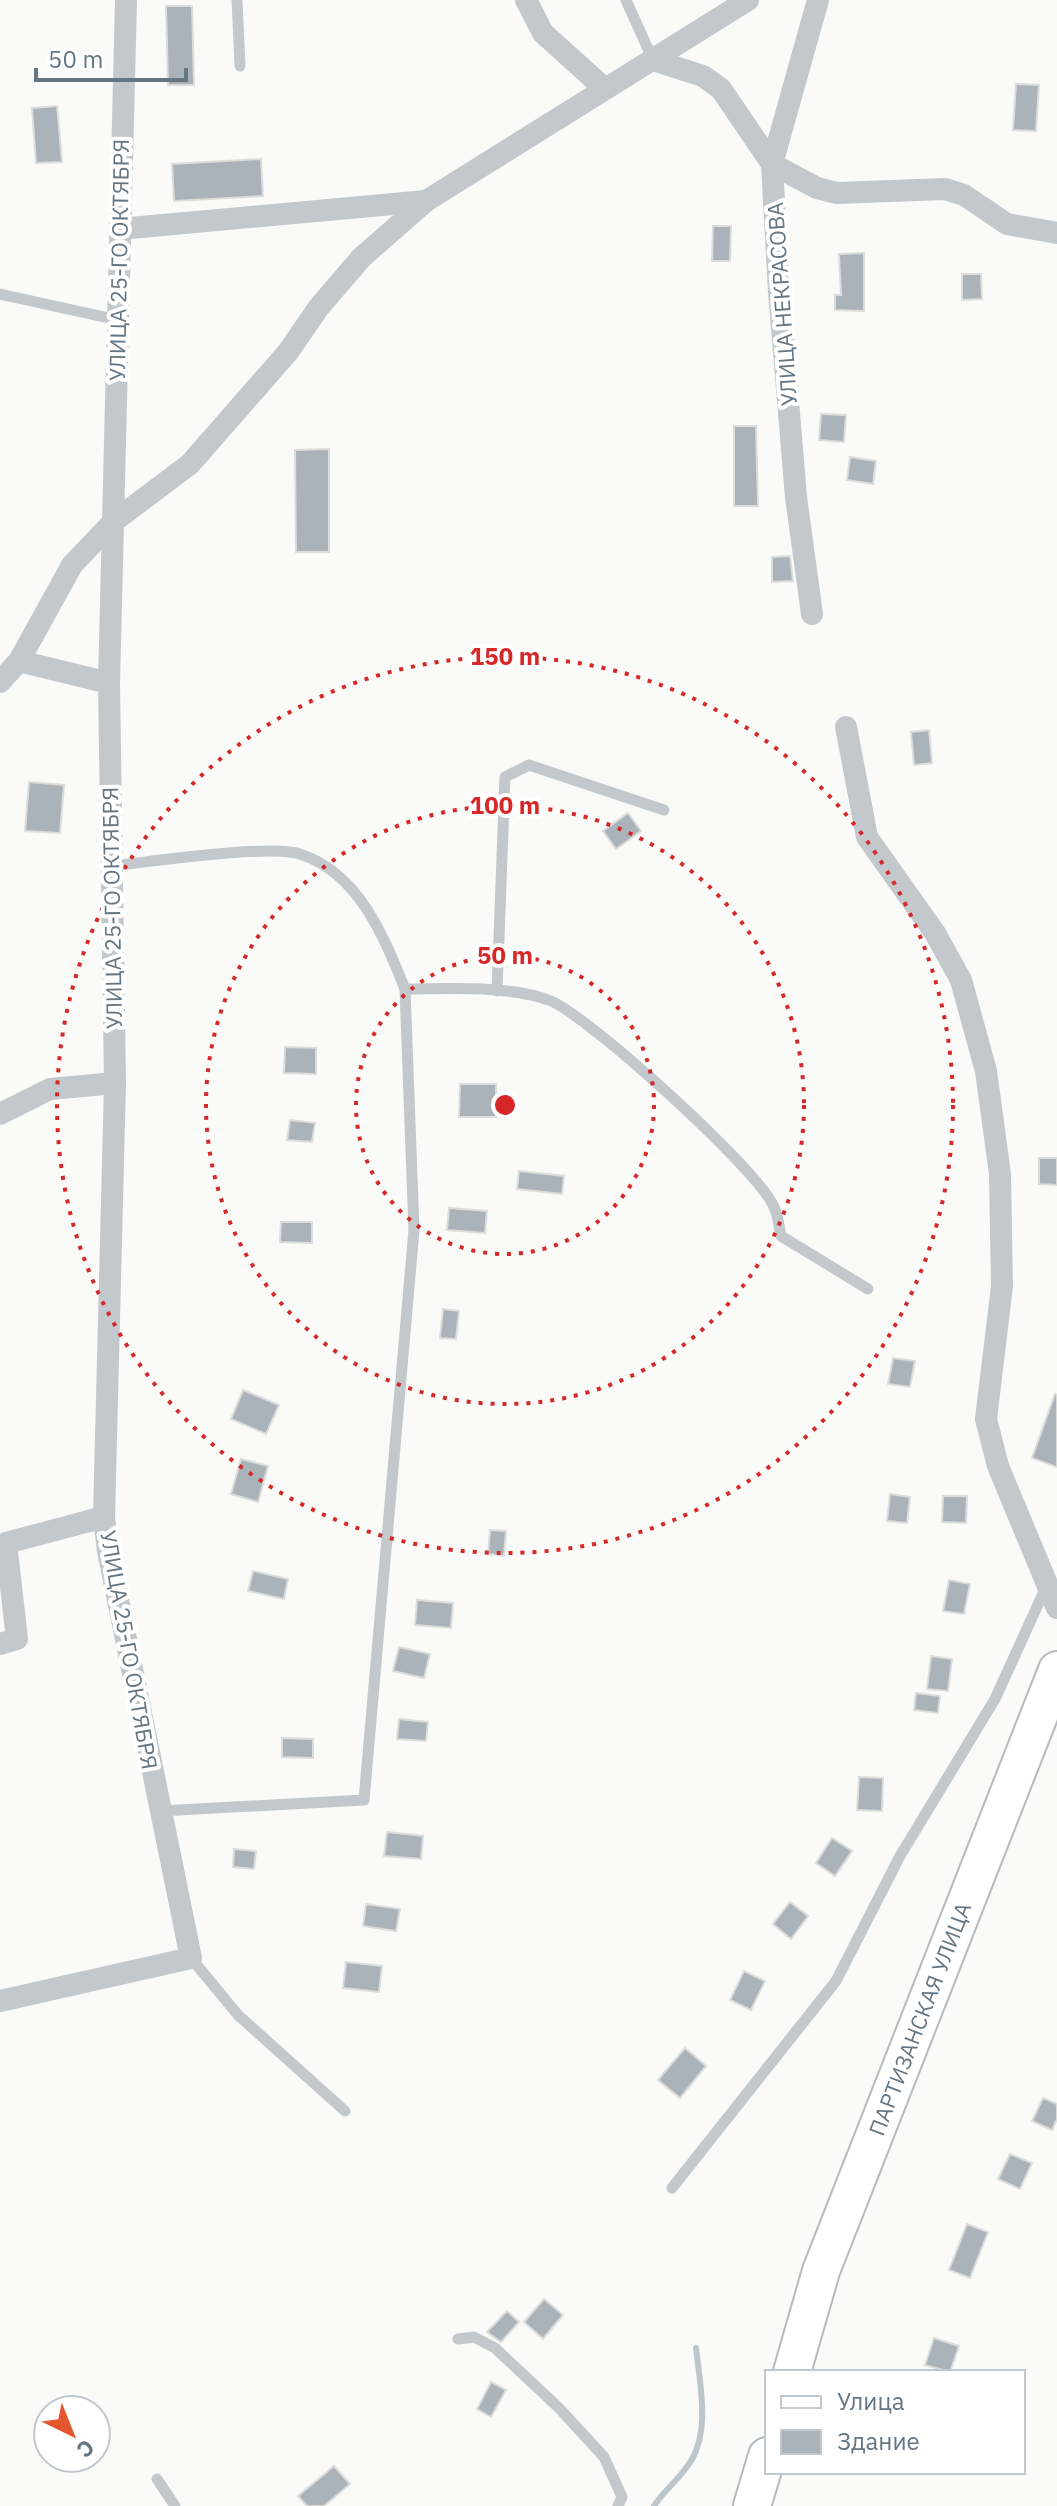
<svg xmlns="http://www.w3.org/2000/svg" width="1057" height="2506" viewBox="0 0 1057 2506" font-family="'IBM Plex Sans',sans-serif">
<rect width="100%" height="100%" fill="#fafaf8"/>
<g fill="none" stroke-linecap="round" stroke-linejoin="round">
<path stroke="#bbc7cb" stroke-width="6" d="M654,2506c9,-14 22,-24 32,-38 26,-32 14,-83 10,-120"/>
</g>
<g fill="#aab3b9" stroke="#dcdcda" stroke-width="2">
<polygon points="166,6 192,6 194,85 168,85"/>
<polygon points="1016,84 1039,85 1036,131 1013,130"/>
<polygon points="57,106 62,162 36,163 32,108"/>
<polygon points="261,159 263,196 174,201 172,164"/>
<polygon points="713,226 731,226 730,261 712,261"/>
<polygon points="864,253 864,311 835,310 835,295 841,295 839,254"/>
<polygon points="962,274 981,274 982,299 962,300"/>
<polygon points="821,414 846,415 844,442 819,440"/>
<polygon points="734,426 756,426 758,506 734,506"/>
<polygon points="329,449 329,552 296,552 295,450"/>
<polygon points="850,457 876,461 873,484 847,480"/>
<polygon points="790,556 793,581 772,582 772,557"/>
<polygon points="929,730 932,763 914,765 911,732"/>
<polygon points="29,782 64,785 60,833 25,831"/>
<polygon points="628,813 641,831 616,849 603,831"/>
<polygon points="285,1047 316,1048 316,1074 284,1073"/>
<polygon points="460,1084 496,1084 496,1117 459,1117"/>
<polygon points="290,1120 315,1123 312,1142 287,1140"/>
<polygon points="1039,1158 1057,1158 1057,1185 1039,1184"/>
<polygon points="519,1171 564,1176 562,1194 517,1189"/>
<polygon points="449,1208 487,1211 485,1233 447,1230"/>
<polygon points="281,1222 312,1222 312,1243 280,1242"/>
<polygon points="443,1309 459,1311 456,1339 440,1338"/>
<polygon points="893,1358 915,1361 910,1387 888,1384"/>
<polygon points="243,1390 279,1405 266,1434 231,1419"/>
<polygon points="1055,1394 1057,1395 1057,1467 1032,1458"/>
<polygon points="241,1459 268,1466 258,1502 231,1494"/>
<polygon points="890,1494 910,1497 907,1523 887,1521"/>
<polygon points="943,1496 967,1496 966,1523 942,1522"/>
<polygon points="490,1530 506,1531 504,1556 488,1554"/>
<polygon points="253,1571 288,1579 284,1599 248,1591"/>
<polygon points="949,1580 970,1584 964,1614 943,1611"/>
<polygon points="417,1600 453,1603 451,1628 415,1625"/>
<polygon points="399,1647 430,1654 424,1678 393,1671"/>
<polygon points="931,1656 952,1659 948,1691 927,1689"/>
<polygon points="916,1693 940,1696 938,1713 914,1710"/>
<polygon points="399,1719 428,1722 426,1741 397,1739"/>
<polygon points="282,1738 313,1739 313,1758 282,1757"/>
<polygon points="859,1777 883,1778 882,1811 857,1810"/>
<polygon points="387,1832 423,1836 421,1859 384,1856"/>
<polygon points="832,1838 852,1851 835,1876 816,1863"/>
<polygon points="234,1849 256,1851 254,1869 233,1867"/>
<polygon points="790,1902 808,1916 791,1939 773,1924"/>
<polygon points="366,1904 400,1909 396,1931 363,1926"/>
<polygon points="346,1962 382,1966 379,1992 343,1988"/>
<polygon points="744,1971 765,1981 751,2010 730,2000"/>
<polygon points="685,2048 706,2066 680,2098 658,2080"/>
<polygon points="1043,2098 1057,2104 1057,2119 1052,2130 1032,2121"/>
<polygon points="1010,2154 1032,2163 1020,2189 998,2179"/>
<polygon points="967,2224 988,2232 970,2278 949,2270"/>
<polygon points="544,2299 563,2315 543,2339 524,2322"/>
<polygon points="507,2311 519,2322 501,2342 487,2332"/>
<polygon points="934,2338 959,2346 950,2372 925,2365"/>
<polygon points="491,2382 506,2390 491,2417 477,2409"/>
<polygon points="334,2466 350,2484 324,2506 307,2506 298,2496"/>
</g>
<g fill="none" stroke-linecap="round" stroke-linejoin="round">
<g stroke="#b5babe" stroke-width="40">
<g id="primary">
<polyline points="792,2372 821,2271 1057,1670"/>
<polyline points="752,2506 767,2456"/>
</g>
</g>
<g stroke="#c3c8cc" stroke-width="11">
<polyline points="237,0 240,66"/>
<polyline points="626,0 653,60"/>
<polyline points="0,294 118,320"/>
<path d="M111,866c39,-4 158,-22 189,-12 59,19 84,83 105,135 43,0 106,-4 146,12 37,15 208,169 223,206 4,8 5,20 7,29l87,53"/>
<polyline points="497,991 505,777 529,765 664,810"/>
<polyline points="160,1811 364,1800 414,1230 405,989"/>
<polyline points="191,1958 238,2015 345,2111"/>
<polyline points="672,2188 836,1981 900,1856 995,1699 1046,1587"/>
<polyline points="458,2339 474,2337 495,2348 559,2408 604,2457 622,2497 618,2506"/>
<polyline points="157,2479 175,2506"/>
</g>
<g stroke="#c3c8cc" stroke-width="22">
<polyline points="526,0 543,33 605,89"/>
<polyline points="653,60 703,76 721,89 772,164 817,188 837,193 945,189 964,195 1007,224 1057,233"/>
<polyline points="119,229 426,201"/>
<polyline points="812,614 796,497 779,292 772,164 818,0"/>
<polyline points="19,661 109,683"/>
<polyline points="0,682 19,661 72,565 113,522 190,464 288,352 319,307 361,258 426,201 748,0"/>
<polyline points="846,727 867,837 935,933 961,980 986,1071 1000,1174 1002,1286 986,1419 998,1466 1057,1608"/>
<polyline points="0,1114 50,1089 115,1083"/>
<polyline points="0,1644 17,1639 6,1543 104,1517"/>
<polyline points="0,2001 191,1958 108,1551 104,1517 115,1083 109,683 126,0"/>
</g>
<use href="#primary" stroke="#fff" stroke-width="36"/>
</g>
<g fill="none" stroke="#d62828" stroke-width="4" stroke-dasharray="4 8">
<circle cx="505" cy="1105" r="149"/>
<circle cx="505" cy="1105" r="299"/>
<circle cx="505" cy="1105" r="448"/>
</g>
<g text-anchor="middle" stroke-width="8" stroke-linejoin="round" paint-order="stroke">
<g font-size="22" fill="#657683" stroke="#fff">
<text transform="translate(119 260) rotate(-89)" y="8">УЛИЦА 25-ГО ОКТЯБРЯ</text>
<text transform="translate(782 304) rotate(-94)" y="8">УЛИЦА НЕКРАСОВА</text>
<text transform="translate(112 908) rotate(-91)" y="8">УЛИЦА 25-ГО ОКТЯБРЯ</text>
<text transform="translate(129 1650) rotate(80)" y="8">УЛИЦА 25-ГО ОКТЯБРЯ</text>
<text transform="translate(920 2019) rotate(-69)" y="8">ПАРТИЗАНСКАЯ УЛИЦА</text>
</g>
</g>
<circle cx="505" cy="1105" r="12" fill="#d62828" stroke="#fff" stroke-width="4"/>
<g font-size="24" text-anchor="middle" font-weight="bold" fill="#d62828" stroke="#fff" stroke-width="8" stroke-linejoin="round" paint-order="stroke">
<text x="505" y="665">150 m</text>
<text x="505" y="814">100 m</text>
<text x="505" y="964">50 m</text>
</g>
<rect x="765" y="2370" width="260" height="104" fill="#ffffff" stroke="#c1c8cd" stroke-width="2"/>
<rect x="781" y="2396" width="40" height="12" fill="#ffffff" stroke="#c1c8cd" stroke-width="2"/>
<text x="837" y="2410" font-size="24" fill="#657683">Улица</text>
<rect x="781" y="2430" width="40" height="24" fill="#aab3b9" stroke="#c1c8cd" stroke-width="2"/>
<text x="837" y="2450" font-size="24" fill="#657683">Здание</text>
<g transform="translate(72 2434) rotate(137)"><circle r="38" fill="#ffffff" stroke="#c1c8cd" stroke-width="2"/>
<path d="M0-6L14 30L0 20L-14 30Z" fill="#e4572e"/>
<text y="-12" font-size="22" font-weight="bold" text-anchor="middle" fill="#657683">С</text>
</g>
<path d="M36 68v12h150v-12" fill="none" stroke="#657683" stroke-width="4"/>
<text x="48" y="68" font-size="24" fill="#657683" stroke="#ffffff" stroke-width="6" paint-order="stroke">50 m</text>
</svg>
